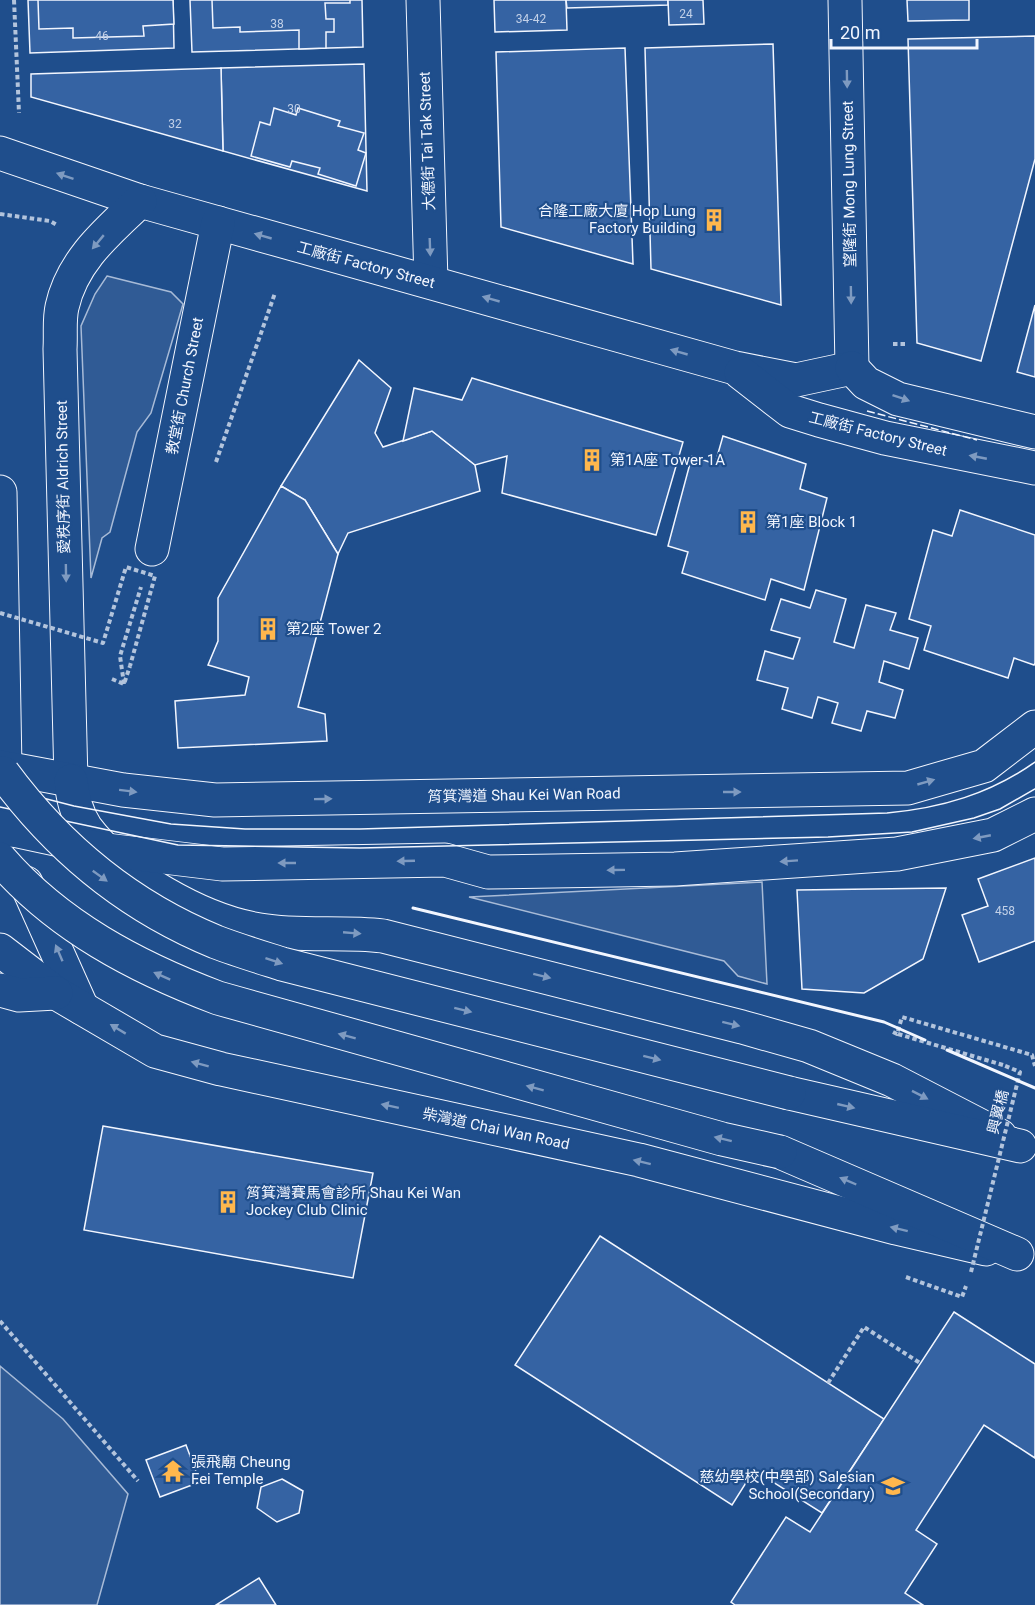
<svg xmlns="http://www.w3.org/2000/svg" width="1035" height="1605" viewBox="0 0 1035 1605" font-family="Roboto,'Noto Sans TC',sans-serif">
<rect width="100%" height="100%" fill="#1f4e8c"/>
<g fill="#305b95" stroke="#a8bbd7" stroke-width="1.5">
<polygon points="107,276 171,292 183,304 151,413 137,432 110,532 102,538 91,578 81,326 95,294"/>
<polygon points="762,882 767,984 738,976 724,961 469,897"/>
<polygon points="0,1366 63,1419 128,1494 97,1605 0,1605"/>
</g>
<g fill="#3563a3" stroke="#f2f6ff" stroke-width="1.5">
<polygon points="28,0 173,0 174,48 30,53"/>
<polygon points="38,0 173,0 174,24 143,26 144,36 73,38 73,28 39,29"/>
<polygon points="190,0 362,0 363,47 192,52"/>
<polygon points="212,0 350,0 350,3 325,3 326,19 334,19 334,32 326,32 326,48 299,49 299,30 240,32 240,27 213,28"/>
<polygon points="494,0 566,0 567,30 495,32"/>
<polygon points="566,0 668,0 668,5 567,8"/>
<polygon points="668,0 703,0 704,24 669,25"/>
<polygon points="907,0 969,0 969,20 908,21"/>
<polygon points="1035,36 1035,159 981,361 917,343 908,39"/>
<polygon points="773,44 777,172 781,305 651,269 645,48"/>
<polygon points="625,48 633,264 501,227 496,52"/>
<polygon points="364,64 367,191 223,151 221,68"/>
<polygon points="221,68 223,151 31,97 31,74"/>
<polygon points="274,108 296,115 298,108 340,121 338,126 364,133 358,150 366,153 356,186 318,174 320,168 292,161 290,167 251,156 260,122 270,125"/>
<polygon points="1035,305 1035,377 1017,372"/>
<polygon points="359,360 391,388 375,433 383,447 432,431 475,465 480,491 348,533 338,554 305,500 281,486"/>
<polygon points="472,378 683,442 656,535 502,493 507,456 475,465 432,431 403,441 414,388 462,400"/>
<polygon points="723,436 806,464 800,489 827,498 804,590 771,579 765,600 682,573 688,552 668,546 692,456 715,464"/>
<polygon points="281,486 305,500 338,554 298,707 325,714 327,741 178,748 175,701 245,695 249,677 208,665 218,641 218,598"/>
<polygon points="960,510 1035,535 1035,663 1034,665 1014,658 1008,678 924,650 931,626 909,619 933,530 952,536"/>
<polygon points="816,590 846,599 834,642 854,648 866,605 896,613 890,630 918,638 909,669 884,661 879,682 903,690 895,718 867,711 861,731 832,723 838,703 818,697 812,718 782,709 788,688 757,680 765,651 793,659 800,638 771,630 781,599 810,608"/>
<polygon points="1035,858 1035,941 979,962 962,915 988,906 978,879"/>
<polygon points="946,888 923,959 864,993 802,989 797,890"/>
<polygon points="103,1126 373,1173 353,1278 84,1230"/>
<polygon points="600,1236 884,1419 822,1513 754,1470 732,1505 515,1365"/>
<polygon points="954,1312 1035,1364 1035,1458 984,1425 916,1530 937,1544 905,1593 923,1605 735,1605 731,1602 786,1517 810,1532"/>
<polygon points="186,1445 200,1482 160,1497 146,1460"/>
<polygon points="282,1479 303,1491 299,1513 277,1522 257,1508 261,1487"/>
<polygon points="259,1578 276,1605 216,1605"/>
</g>
<g fill="none" stroke-linecap="round" stroke-linejoin="round">
<g stroke="#f2f6ff" stroke-width="35">
<g id="street">
<polyline points="423,0 431,282"/>
<polyline points="845,0 852,368"/>
<polyline points="0,153 140,201 735,368 796,380 852,368"/>
<polyline points="852,368 866,383 898,399 1035,432"/>
<polyline points="741,373 790,411 819,420 885,438 1035,468"/>
<polyline points="0,492 5,768 12,830 0,830"/>
<polyline points="152,549 218,223"/>
<path d="M71,781l-11,-432c1,-14 -1,-29 2,-42 10,-46 45,-75 78,-106"/>
</g>
</g>
<g stroke="#f2f6ff" stroke-width="35">
<g id="secondary">
<polyline points="0,767 123,790 215,800 908,788 984,766 1035,727"/>
<path d="M71,781c2,17 5,32 15,47 35,47 116,93 174,102 41,7 82,1 123,6l359,91 67,19 83,34 108,56"/>
<polyline points="0,827 106,850 222,864 445,860 488,872 675,869 897,854 993,835 1035,814"/>
<polyline points="26,883 82,1008"/>
<polyline points="0,950 56,993 155,1051 221,1069 639,1160 896,1228 986,1249"/>
<polyline points="0,990 19,995 56,993"/>
</g>
</g>
<g stroke="#f2f6ff" stroke-width="35">
<g id="highway">
<polyline points="789,1093 1020,1146"/>
<polyline points="780,1152 1017,1254"/>
</g>
</g>
<g stroke="#b3c4dc" stroke-width="4" stroke-dasharray="4.5 3" stroke-linecap="butt">
<polyline points="14,0 19,113"/>
<polyline points="0,214 50,221 57,225"/>
<polyline points="893,344 907,344"/>
<polyline points="216,462 275,293"/>
<polyline points="112,679 124,684 130,666"/>
<polyline points="124,684 120,656 141,587"/>
<polyline points="893,1032 897,1034 902,1017 1032,1055 1035,1066"/>
<polyline points="898,1034 1003,1065"/>
<polyline points="906,1277 962,1297 966,1286"/>
<polyline points="0,1321 138,1481"/>
<polyline points="828,1383 864,1327 920,1363"/>
</g>
<use href="#street" stroke="#1f4e8c" stroke-width="33"/>
<use href="#secondary" stroke="#1f4e8c" stroke-width="33"/>
<use href="#highway" stroke="#1f4e8c" stroke-width="33"/>
<g stroke="#f2f6ff" stroke-width="1.5">
<path d="M0,787l74,19 97,18 74,5h115l527,-16c54,-5 103,-19 148,-51"/>
<polyline points="0,807 178,845 360,848 828,837 912,832 974,818 1000,809 1035,789"/>
</g>
<g stroke="#f2f6ff" stroke-width="35" stroke-linecap="butt">
<g id="highway-bridge">
<path d="M3,773c56,76 125,133 213,169 21,8 44,15 66,22l507,129"/>
<path d="M0,859c58,67 136,108 218,139l504,141 58,13"/>
</g>
</g>
<g stroke="#b3c4dc" stroke-width="4" stroke-dasharray="4.5 3" stroke-linecap="butt">
<polyline points="0,613 103,643 126,567 155,576 130,666"/>
<polyline points="971,1272 1020,1072 1003,1065"/>
</g>
<use href="#highway-bridge" stroke="#1f4e8c" stroke-width="33"/>
<polyline stroke="#f2f6ff" stroke-width="1.5" stroke-dasharray="8 3" stroke-linecap="butt" points="867,411 977,440"/>
<g stroke="#f2f6ff" stroke-width="3">
<polyline points="413,908 884,1022 925,1040"/>
<polyline points="947,1050 1035,1088"/>
</g>
</g>
<defs><path id="oneway-solid" d="M-6-.8H1V-3.2L6.5 0L1 3.2V.8H-6Z" transform="scale(1.5)"/></defs>
<g fill="#7e9ac0">
<use href="#oneway-solid" transform="translate(847 79) rotate(89)"/>
<use href="#oneway-solid" transform="translate(65 176) rotate(-161)"/>
<use href="#oneway-solid" transform="translate(263 236) rotate(-164)"/>
<use href="#oneway-solid" transform="translate(98 242) rotate(130)"/>
<use href="#oneway-solid" transform="translate(430 247) rotate(88)"/>
<use href="#oneway-solid" transform="translate(851 295) rotate(89)"/>
<use href="#oneway-solid" transform="translate(491 299) rotate(-164)"/>
<use href="#oneway-solid" transform="translate(679 352) rotate(-164)"/>
<use href="#oneway-solid" transform="translate(901 398) rotate(19)"/>
<use href="#oneway-solid" transform="translate(978 457) rotate(-169)"/>
<use href="#oneway-solid" transform="translate(66 573) rotate(89)"/>
<use href="#oneway-solid" transform="translate(926 782) rotate(-16)"/>
<use href="#oneway-solid" transform="translate(128 791) rotate(7)"/>
<use href="#oneway-solid" transform="translate(732 792)"/>
<use href="#oneway-solid" transform="translate(323 799) rotate(-1)"/>
<use href="#oneway-solid" transform="translate(982 837) rotate(169)"/>
<use href="#oneway-solid" transform="translate(406 861) rotate(178)"/>
<use href="#oneway-solid" transform="translate(789 861) rotate(176)"/>
<use href="#oneway-solid" transform="translate(287 863) rotate(180)"/>
<use href="#oneway-solid" transform="translate(616 870) rotate(179)"/>
<use href="#oneway-solid" transform="translate(100 876) rotate(36)"/>
<use href="#oneway-solid" transform="translate(352 933) rotate(5)"/>
<use href="#oneway-solid" transform="translate(59 953) rotate(-113)"/>
<use href="#oneway-solid" transform="translate(274 961) rotate(18)"/>
<use href="#oneway-solid" transform="translate(162 976) rotate(-156)"/>
<use href="#oneway-solid" transform="translate(542 976) rotate(14)"/>
<use href="#oneway-solid" transform="translate(463 1010) rotate(14)"/>
<use href="#oneway-solid" transform="translate(731 1024) rotate(14)"/>
<use href="#oneway-solid" transform="translate(118 1029) rotate(-149)"/>
<use href="#oneway-solid" transform="translate(347 1036) rotate(-165)"/>
<use href="#oneway-solid" transform="translate(652 1058) rotate(14)"/>
<use href="#oneway-solid" transform="translate(200 1064) rotate(-165)"/>
<use href="#oneway-solid" transform="translate(535 1088) rotate(-165)"/>
<use href="#oneway-solid" transform="translate(920 1095) rotate(27)"/>
<use href="#oneway-solid" transform="translate(390 1106) rotate(-168)"/>
<use href="#oneway-solid" transform="translate(846 1106) rotate(13)"/>
<use href="#oneway-solid" transform="translate(723 1139) rotate(-166)"/>
<use href="#oneway-solid" transform="translate(642 1162) rotate(-166)"/>
<use href="#oneway-solid" transform="translate(848 1181) rotate(-157)"/>
<use href="#oneway-solid" transform="translate(899 1229) rotate(-166)"/>
</g>
<defs>
<g id="building-bare" transform="scale(1.8)"><path d="M-4-6H4V6H1V3H-1V6H-4ZM-2.5-4.3h1.7v1.8h-1.7ZM.8-4.3h1.7v1.8H.8ZM-2.5-1h1.7V.8h-1.7ZM.8-1h1.7V.8H.8Z" fill="#ffb74d" stroke="#1f4e8c" stroke-width="2.5" paint-order="stroke"/></g>
<g id="temple-bare" transform="scale(1.8)"><path d="M0-6L5-2H3V0L6.5 2.5H4V6H1.5V3h-3V6H-4V2.5H-6.5L-3 0V-2H-5Z" fill="#ffb74d" stroke="#1f4e8c" stroke-width="2.5" paint-order="stroke"/></g>
<g id="school-bare" transform="scale(1.8)"><path d="M0-5L7-2L0 1L-7-2ZM-4 1L0 2.5L4 1V4Q0 6-4 4Z" fill="#ffb74d" stroke="#1f4e8c" stroke-width="2.5" paint-order="stroke"/></g>
</defs>
<g fill-rule="evenodd">
<use href="#building-bare" x="714" y="220"/>
<use href="#building-bare" x="592" y="460"/>
<use href="#building-bare" x="748" y="522"/>
<use href="#building-bare" x="268" y="629"/>
<use href="#building-bare" x="228" y="1202"/>
<use href="#temple-bare" x="173" y="1471"/>
<use href="#school-bare" x="893" y="1486"/>
</g>
<g text-anchor="middle" stroke-width="4.5" stroke-linejoin="round" paint-order="stroke">
<g font-size="12" fill="#c3d1e8">
<text x="686" y="18">24</text>
<text x="531" y="23">34-42</text>
<text x="277" y="28">38</text>
<text x="102" y="40">46</text>
<text x="294" y="113">30</text>
<text x="175" y="128">32</text>
<text x="1005" y="915">458</text>
</g>
<g font-size="15" fill="#f2f6ff" stroke="#1f4e8c">
<text transform="translate(427 141) rotate(-92)" y="5">大德街 Tai Tak Street</text>
<text transform="translate(849 184) rotate(-91)" y="5">望隆街 Mong Lung Street</text>
<text transform="translate(366 265) rotate(15)" y="5">工廠街 Factory Street</text>
<text transform="translate(185 386) rotate(-79)" y="5">教堂街 Church Street</text>
<text transform="translate(878 434) rotate(14)" y="5">工廠街 Factory Street</text>
<text transform="translate(63 477) rotate(-91)" y="5">愛秩序街 Aldrich Street</text>
<text transform="translate(524 795) rotate(-1)" y="5">筲箕灣道 Shau Kei Wan Road</text>
<text transform="translate(998 1112) rotate(-76)" y="5">興翼橋</text>
<text transform="translate(496 1129) rotate(12)" y="5">柴灣道 Chai Wan Road</text>
</g>
<g font-size="15" fill="#f2f6ff" stroke="#1f4e8c" text-anchor="start">
<text x="696" y="216" text-anchor="end">合隆工廠大廈 Hop Lung<tspan x="696" dy="17">Factory Building</tspan></text>
<text x="610" y="465">第1A座 Tower 1A</text>
<text x="766" y="527">第1座 Block 1</text>
<text x="286" y="634">第2座 Tower 2</text>
<text x="246" y="1198">筲箕灣賽馬會診所 Shau Kei Wan<tspan x="246" dy="17">Jockey Club Clinic</tspan></text>
<text x="191" y="1467">張飛廟 Cheung<tspan x="191" dy="17">Fei Temple</tspan></text>
<text x="875" y="1482" text-anchor="end">慈幼學校(中學部) Salesian<tspan x="875" dy="17">School(Secondary)</tspan></text>
</g>
</g>
<path d="M831 39v9h146v-9" fill="none" stroke="#f2f6ff" stroke-width="3"/>
<text x="840" y="39" font-size="18" fill="#f2f6ff" stroke="#1f4e8c" stroke-width="4.5" paint-order="stroke">20 m</text>
</svg>
